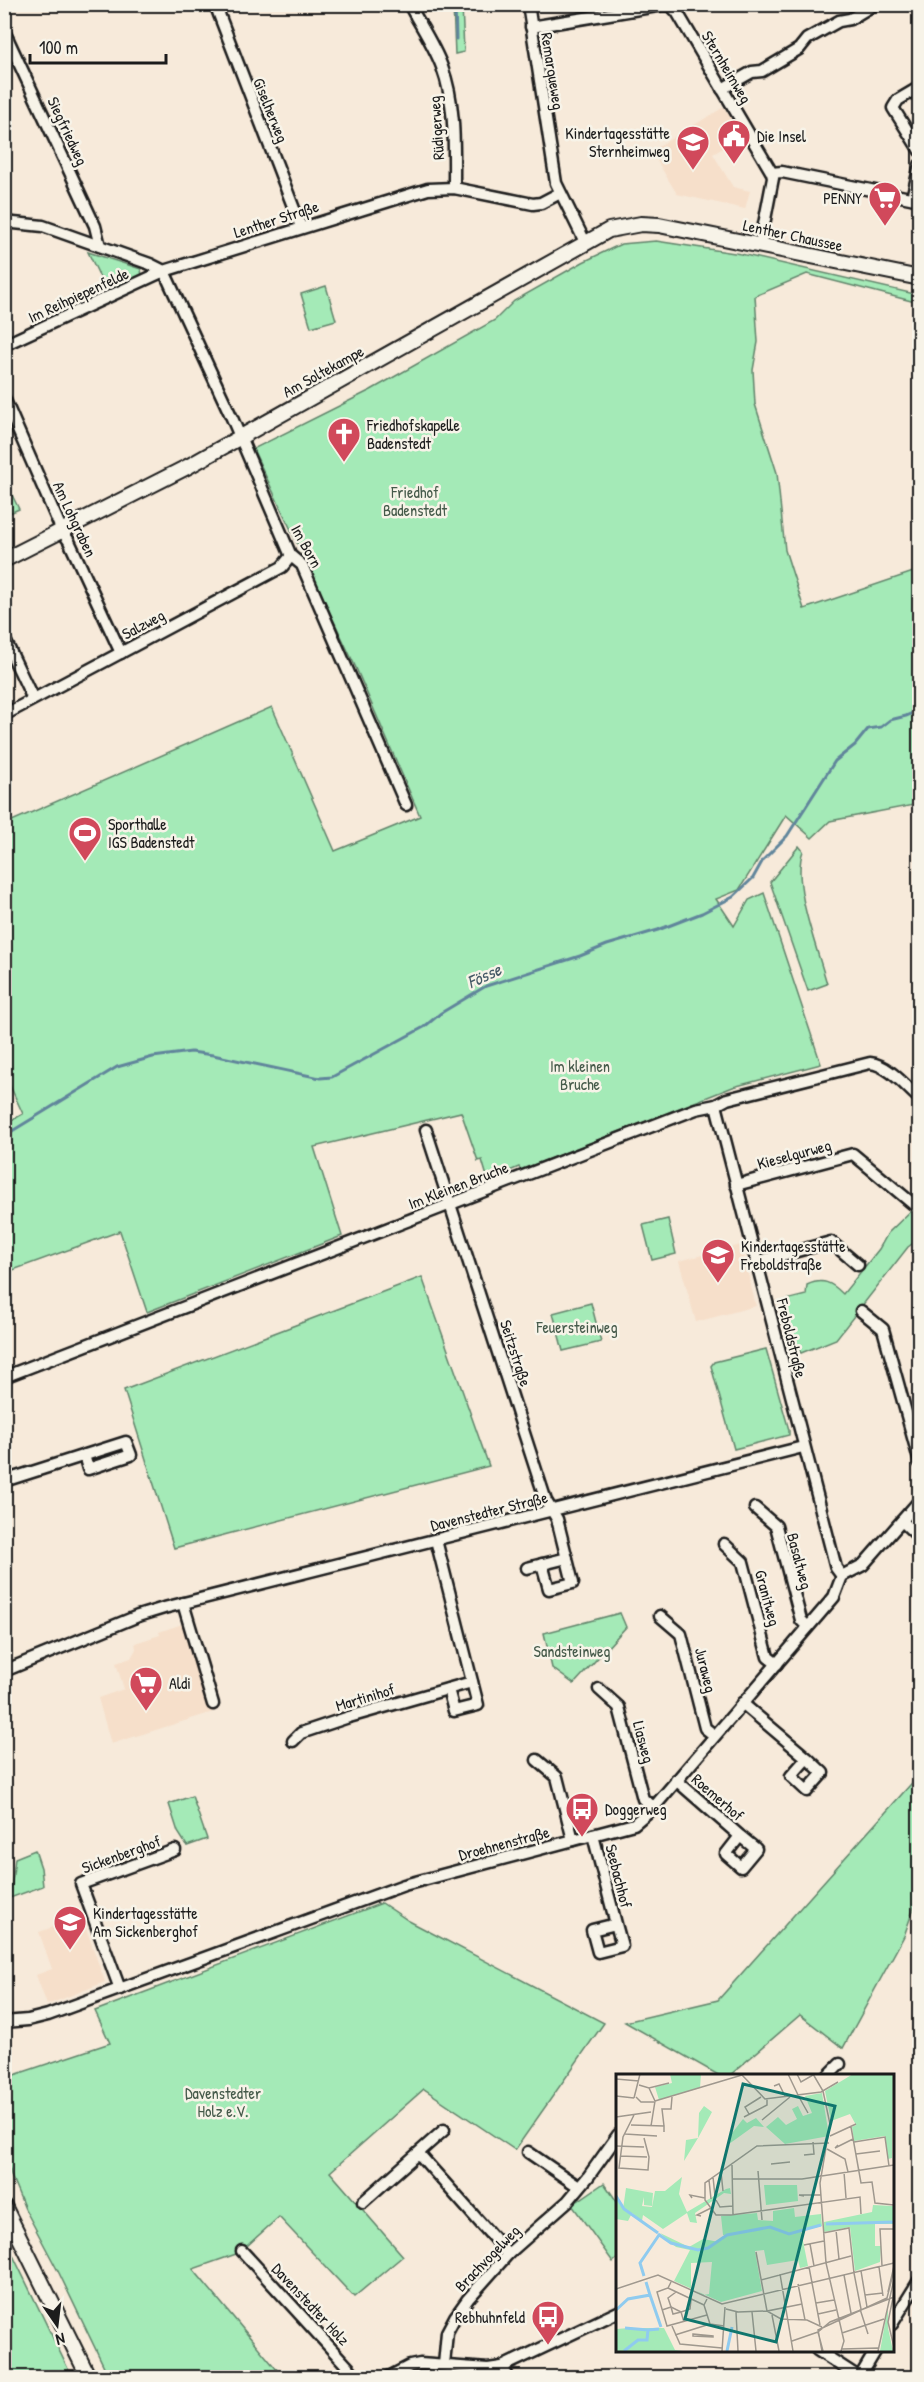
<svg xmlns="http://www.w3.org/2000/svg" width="924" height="2382" viewBox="0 0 924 2382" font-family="'Patrick Hand',sans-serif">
<rect width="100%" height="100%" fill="#f7eada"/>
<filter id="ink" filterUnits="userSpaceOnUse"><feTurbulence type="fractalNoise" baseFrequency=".0167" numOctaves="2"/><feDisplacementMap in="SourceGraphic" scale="12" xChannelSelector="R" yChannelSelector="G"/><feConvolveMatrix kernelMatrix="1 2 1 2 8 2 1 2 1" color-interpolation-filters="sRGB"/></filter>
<g filter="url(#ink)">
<g fill="#f6dfca">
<polygon points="724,107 742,137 713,154 733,187 750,191 745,209 677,194 651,151"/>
<polygon points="741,1245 756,1306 696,1322 679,1261"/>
<polygon points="185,1623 213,1712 111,1744 98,1698 124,1689 116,1663 131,1658 136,1649 135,1643 160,1635 159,1632"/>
<polygon points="82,1917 105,1982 47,2005 36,1975 52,1969 39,1932"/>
</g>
<g fill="#a4eab7" stroke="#60836a" stroke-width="1.5">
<polygon points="453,5 462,5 464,52 455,54"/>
<polygon points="656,241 741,254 919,295 919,303 807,274 755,296 758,342 753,370 755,404 777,473 785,550 804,609 919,570 919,804 830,821 812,838 786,815 739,890 716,899 734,926 749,900 764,893 821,1064 733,1087 521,1170 519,1167 488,1180 482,1160 478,1161 461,1112 314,1147 342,1236 147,1312 120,1231 5,1273 5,1124 23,1114 5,1075 5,824 272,707 335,851 420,816 356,668 253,449 371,390 495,320 514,301 583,262 621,244"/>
<polygon points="88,252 141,269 142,276 107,292"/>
<polygon points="326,286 336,320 311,327 301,294"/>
<polygon points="4,479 19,509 5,515 4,515"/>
<path d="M799,846l4,5c-12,32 15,99 24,133l-19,7 -38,-109z"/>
<path d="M919,1203v36l-11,8 -72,92 -35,14 -12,-21 -7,-31 24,-6 1,-10c16,-7 24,-3 36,9l36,-45 9,-16z"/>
<polygon points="668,1219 676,1254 652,1260 643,1225"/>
<polygon points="422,1277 489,1466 174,1548 124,1390"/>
<polygon points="591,1303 601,1342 563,1351 553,1313"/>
<polygon points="766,1349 789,1430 789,1435 734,1449 711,1366 714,1362"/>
<polygon points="620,1613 626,1627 574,1684 552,1668 544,1633"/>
<polygon points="919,1775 919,1893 904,1936 843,2048 800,2015 729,2076 720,2076 625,2022 718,2000"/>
<polygon points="192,1796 207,1839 187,1846 178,1832 169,1804"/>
<polygon points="35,1850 41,1868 43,1886 10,1898 15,1858"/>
<polygon points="382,1903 409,1921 604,2023 515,2150 424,2089 330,2172 403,2256 354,2297 279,2217 239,2253 193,2269 283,2377 109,2377 59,2273 25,2209 12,2178 5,2152 5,2078 110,2043 95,2011"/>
<polygon points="604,2183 618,2203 618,2258 613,2262 572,2205"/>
<polygon points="4,2239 5,2239 72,2377 5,2377"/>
</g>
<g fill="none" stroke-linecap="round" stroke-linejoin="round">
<g stroke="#61859b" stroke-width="3">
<polyline points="455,4 456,39"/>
<polyline points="4,1136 117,1067 153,1057 191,1052 213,1055 320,1078 332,1077 424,1027 441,1013 486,986 580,956 607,945 658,930 702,913 733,897 753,878 763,860 787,836 835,761 855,745 868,729 881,727 890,720 906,716 920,710"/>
</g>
<g stroke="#1c1c1c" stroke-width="15">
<g id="street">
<polyline points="215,4 301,227"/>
<path d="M409,4c11,21 25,41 33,63 14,37 12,81 12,121"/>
<polyline points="528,4 556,183 585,242"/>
<polyline points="531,27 663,5 671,6 677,12 772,173 773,178 760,245"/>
<polyline points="4,31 95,226 100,246"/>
<polyline points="920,87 898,100 893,108 920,151"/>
<polyline points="722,89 752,72 762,71 799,49 807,39 839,21 850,19 875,4"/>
<polyline points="772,173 782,172 920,200"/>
<polyline points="912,198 920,165"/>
<polyline points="4,222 43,226 150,264 164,271 428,189 454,188 533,204 541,203 560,193"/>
<polyline points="4,345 164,271 232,418 291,556 302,565 406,805"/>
<polyline points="4,398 62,531 69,541 121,653"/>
<polyline points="4,638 33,699"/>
<polyline points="4,715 282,567 291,556"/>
<polyline points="716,1105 836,1568 842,1576"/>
<polyline points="426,1130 546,1501 557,1519 573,1583 549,1589 542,1564"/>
<polyline points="736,1185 853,1154 913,1204"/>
<polyline points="756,1262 831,1242 858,1265"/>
<polyline points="861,1311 883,1329 920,1463"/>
<path d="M4,1377l692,-268 20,-4 11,-6 143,-36c19,2 36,24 50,36"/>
<polyline points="4,1481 126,1442 131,1455 88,1469 84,1455"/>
<polyline points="755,1508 776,1526 801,1620 808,1627"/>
<polyline points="902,1521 920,1538"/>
<polyline points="436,1540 478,1705 454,1711 448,1689"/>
<polyline points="724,1544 743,1562 768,1657 777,1664"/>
<polyline points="527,1568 567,1558"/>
<polyline points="842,1576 863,1565 920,1500"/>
<polyline points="183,1603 213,1704"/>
<polyline points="660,1616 681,1634 705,1728 714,1735"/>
<polyline points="4,1671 138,1616 164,1608 803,1447"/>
<polyline points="599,1689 619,1707 643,1799 654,1807"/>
<polyline points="742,1703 807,1758 791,1776 807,1791 823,1773 807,1758"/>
<polyline points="293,1741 301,1733 349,1717 472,1682"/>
<polyline points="537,1760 557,1777 573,1840"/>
<polyline points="676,1780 740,1836 726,1854 741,1867 756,1849 740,1836"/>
<polyline points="593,1835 616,1924 592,1930 598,1952 622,1946 616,1924"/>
<polyline points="120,1989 81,1884 175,1850"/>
<polyline points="4,2022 28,2020 48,2015 404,1885 634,1824 654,1807 834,1597 842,1576"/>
<polyline points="828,2076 840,2064"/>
<polyline points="528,2152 579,2187"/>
<polyline points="419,2154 508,2254"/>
<polyline points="363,2202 444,2130"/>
<polyline points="919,2240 920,2241"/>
<polyline points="242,2251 358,2378"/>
<polyline points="892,2324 920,2279"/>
<polyline points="817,2350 860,2378"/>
<polyline points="444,2365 447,2332 455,2317 468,2299 508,2254 568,2201 588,2177 618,2135"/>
<polyline points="502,2367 509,2378"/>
<polyline points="860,2377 876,2350"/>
<polyline points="387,2378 410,2366 420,2364 488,2369 502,2367 618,2312"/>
</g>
</g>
<g stroke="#1c1c1c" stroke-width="18">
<g id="secondary">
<polyline points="4,560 189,466 609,230 641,224 659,225 920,278"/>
<polyline points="4,2206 89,2378"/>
</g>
</g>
<use href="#street" stroke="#f7f3e8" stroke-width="10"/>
<use href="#secondary" stroke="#f7f3e8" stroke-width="14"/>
</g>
</g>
<defs>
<g id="civic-pin" transform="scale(1.725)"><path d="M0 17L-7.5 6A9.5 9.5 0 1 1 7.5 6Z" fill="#d1495b" stroke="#f7f3e8"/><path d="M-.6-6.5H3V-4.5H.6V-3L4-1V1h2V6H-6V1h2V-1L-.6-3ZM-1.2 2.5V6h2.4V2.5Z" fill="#fff"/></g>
<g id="school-pin" transform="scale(1.725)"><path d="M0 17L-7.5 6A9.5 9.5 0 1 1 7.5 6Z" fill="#d1495b" stroke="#f7f3e8"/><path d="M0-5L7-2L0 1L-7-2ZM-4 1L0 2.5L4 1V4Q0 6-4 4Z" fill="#fff"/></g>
<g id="supermarket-pin" transform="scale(1.725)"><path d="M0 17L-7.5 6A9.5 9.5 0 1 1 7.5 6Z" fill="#d1495b" stroke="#f7f3e8"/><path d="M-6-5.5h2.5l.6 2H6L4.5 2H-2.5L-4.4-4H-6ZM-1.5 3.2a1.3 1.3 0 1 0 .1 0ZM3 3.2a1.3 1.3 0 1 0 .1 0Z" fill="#fff"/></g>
<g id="church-pin" transform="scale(1.725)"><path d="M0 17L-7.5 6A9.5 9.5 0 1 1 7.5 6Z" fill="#d1495b" stroke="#f7f3e8"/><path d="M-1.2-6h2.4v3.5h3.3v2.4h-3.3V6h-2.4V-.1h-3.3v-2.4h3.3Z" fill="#fff"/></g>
<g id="stadium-pin" transform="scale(1.725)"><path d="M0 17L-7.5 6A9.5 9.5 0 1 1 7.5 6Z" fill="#d1495b" stroke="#f7f3e8"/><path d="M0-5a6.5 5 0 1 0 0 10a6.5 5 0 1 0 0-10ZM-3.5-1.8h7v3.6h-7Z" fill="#fff"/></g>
<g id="bus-pin" transform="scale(1.725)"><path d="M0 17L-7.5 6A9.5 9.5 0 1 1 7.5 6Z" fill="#d1495b" stroke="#f7f3e8"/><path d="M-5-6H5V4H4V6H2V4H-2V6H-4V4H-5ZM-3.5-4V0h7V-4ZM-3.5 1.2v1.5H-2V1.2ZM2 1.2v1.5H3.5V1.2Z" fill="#fff"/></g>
</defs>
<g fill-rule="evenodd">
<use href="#civic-pin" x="734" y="136"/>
<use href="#school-pin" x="693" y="142"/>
<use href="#supermarket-pin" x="885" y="198"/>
<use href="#church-pin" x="344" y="434"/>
<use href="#stadium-pin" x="85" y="833"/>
<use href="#school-pin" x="718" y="1255"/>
<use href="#supermarket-pin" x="146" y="1683"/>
<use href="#bus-pin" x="582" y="1809"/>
<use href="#school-pin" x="70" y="1922"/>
<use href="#bus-pin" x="548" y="2317"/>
</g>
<g text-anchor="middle" stroke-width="5" stroke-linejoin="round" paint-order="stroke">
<g font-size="16" fill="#1c1c1c" stroke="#f7f3e8">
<text transform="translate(727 67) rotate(59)" y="6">Sternheimweg</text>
<text transform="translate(553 71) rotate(81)" y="6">Remarqueweg</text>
<text transform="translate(271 110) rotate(68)" y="6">Giselherweg</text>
<text transform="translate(436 128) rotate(-94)" y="6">Rüdigerweg</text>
<text transform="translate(68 131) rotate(65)" y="6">Siegfriedweg</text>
<text transform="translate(276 219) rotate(-18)" y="6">Lenther Straße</text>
<text transform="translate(793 235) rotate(12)" y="6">Lenther Chaussee</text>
<text transform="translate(78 295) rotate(-25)" y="6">Im Reihpiepenfelde</text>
<text transform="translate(323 371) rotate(-29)" y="6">Am Soltekampe</text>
<text transform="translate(75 519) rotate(65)" y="6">Am Lohgraben</text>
<text transform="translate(307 546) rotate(61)" y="6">Im Born</text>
<text transform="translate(143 624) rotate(-28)" y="6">Salzweg</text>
<text transform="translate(794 1154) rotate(-15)" y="6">Kieselgurweg</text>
<text transform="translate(458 1185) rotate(-21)" y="6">Im Kleinen Bruche</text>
<text transform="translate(792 1338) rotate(76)" y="6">Freboldstraße</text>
<text transform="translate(516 1353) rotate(72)" y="6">Seitzstraße</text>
<text transform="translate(489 1511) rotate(-14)" y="6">Davenstedter Straße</text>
<text transform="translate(800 1561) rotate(75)" y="6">Basaltweg</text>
<text transform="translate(768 1598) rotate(75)" y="6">Granitweg</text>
<text transform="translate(706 1670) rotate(76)" y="6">Juraweg</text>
<text transform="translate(365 1697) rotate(-17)" y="6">Martinihof</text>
<text transform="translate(644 1742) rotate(75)" y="6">Liasweg</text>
<text transform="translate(718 1797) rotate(41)" y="6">Roemerhof</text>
<text transform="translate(504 1843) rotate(-15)" y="6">Droehnenstraße</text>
<text transform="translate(121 1854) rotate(-20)" y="6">Sickenberghof</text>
<text transform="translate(619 1876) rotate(76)" y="6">Seebachhof</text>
<text transform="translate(487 2258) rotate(-46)" y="6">Brachvogelweg</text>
<text transform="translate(311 2304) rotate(47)" y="6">Davenstedter Holz</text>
</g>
<g font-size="16" fill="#1c1c1c" stroke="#f7f3e8" text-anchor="start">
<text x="670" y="139" text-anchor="end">Kindertagesstätte<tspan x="670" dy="18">Sternheimweg</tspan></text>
<text x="757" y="142">Die Insel</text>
<text x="862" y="204" text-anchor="end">PENNY</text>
<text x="367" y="431">Friedhofskapelle<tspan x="367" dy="18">Badenstedt</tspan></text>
<text x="108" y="830">Sporthalle<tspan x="108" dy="18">IGS Badenstedt</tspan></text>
<text x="741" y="1252">Kindertagesstätte<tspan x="741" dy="18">Freboldstraße</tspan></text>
<text x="169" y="1689">Aldi</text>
<text x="605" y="1815">Doggerweg</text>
<text x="93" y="1919">Kindertagesstätte<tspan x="93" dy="18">Am Sickenberghof</tspan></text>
<text x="525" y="2323" text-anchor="end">Rebhuhnfeld</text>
</g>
<g font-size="16" fill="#455a4a" stroke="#f7f3e8">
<text x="415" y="498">Friedhof<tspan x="415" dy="18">Badenstedt</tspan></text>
<text x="580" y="1072">Im kleinen<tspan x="580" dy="18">Bruche</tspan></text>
<text x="577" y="1333">Feuersteinweg</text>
<text x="572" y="1657">Sandsteinweg</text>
<text x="223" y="2099">Davenstedter<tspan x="223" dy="18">Holz e.V.</tspan></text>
</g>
<g font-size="18" font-style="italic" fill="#445966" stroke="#f7f3e8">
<text transform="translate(484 976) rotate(-25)" y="6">Fösse</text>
</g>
</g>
<g transform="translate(616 2074)">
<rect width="278" height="278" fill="#f7eada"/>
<path d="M54,0h31l-1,14 -41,12 -4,-13 17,-4zM237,0h40l-1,84 -4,1 -3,-23 -31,5 -2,-14 4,-2 -6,-11 -19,7 -6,-30zM206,19l7,43 -44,8 -19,-17 12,-10 8,8 11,-6 -5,-10 6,-3 5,10 9,-3 -7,-17zM88,32l8,6 -14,26 -14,23 2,-21 12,-2 1,-25zM140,44l8,9 -10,-1 -25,18v-7l14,-18 4,4zM66,103l-3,17 8,18 39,-23 4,-1 1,6 -7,-1 -29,20 2,10 -7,-1 -3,-9 -24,16 -20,-14 -1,6 15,12 -25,-20 -4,8 -12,-2v-21l7,11 3,-21 27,5 -1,13 -8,-1v-8l-2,9 10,1 3,-16h10zM148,111h33l1,16 -32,4zM257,131l20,1v18h-18v22h6l-1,16 -25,9 -5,-44 -26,5v-10l48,-10zM178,134l1,9 26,-3 1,12 -21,5 7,35 -8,2 -2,-8 -31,5 -3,-15 -9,1 7,40 -41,11 -47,-21 16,-31 -14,-3 -16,-14 29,14 14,-8 16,3 8,-7h-4l-2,-19 36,-3 1,7 15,1v-10zM96,188l-3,32 -6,1 -12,-7v-25zM272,233v21l5,23h-13zM13,254h35l11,22 8,1h-67v-22z" fill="#a4eab7" fill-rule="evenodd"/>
<path fill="none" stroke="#8fcbef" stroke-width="3" d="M0,122l8,13 34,24M210,150l68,-2M42,160l13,9 27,7 10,-2 19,-13 43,-8 19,7 32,-9M28,202l-4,-13 19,-28M34,221l11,32M0,236l12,-11 22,-4 -4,-13M9,254l23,2M8,277l14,-11h9l1,-10 11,-1M111,277l5,-24"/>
<path fill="none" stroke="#9f988e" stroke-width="1.5" d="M172,0l11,23M181,0l4,8 12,-7M197,0l10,17 7,33 -10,59 6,80 18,78 -3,10M126,1l23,24 56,-7 17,-10M0,5l23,2M23,11l10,3 20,-5M158,12l5,-2 6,12M33,14l6,13 -4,25M0,22l18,2M20,23l5,5h13M183,23l9,16M18,24l6,-24M39,27l87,-26M133,40l-4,-7 16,-10M18,41l-11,22 -4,31 29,2 1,-13 -5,-19M0,43l35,-5M128,43l23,-12v-6M146,46l28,-23M15,51l33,1v6M48,52l-2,-17h9l1,-12M235,53l10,56 11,-1 3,21 19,2M9,60l32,2M214,62l26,-12M238,68l31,-5 4,29M213,69l-72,3 -52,37v17l11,15h15l129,-18 1,17M222,71l-3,3 18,-9M0,72l28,1M211,75l18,10 3,13M240,80l24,-3M188,81l10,-1 -1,-12M4,82l27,1M155,90l19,-2M116,91l1,50M142,97l4,49M105,98l2,19M228,98l2,26M97,103l2,19M116,105h70l92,-14M93,106l2,19M188,122l-5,-1h22M76,124l-2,-3 15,3M100,126l4,7 13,-1M85,142l-4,-1 14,-7M220,156l3,29M207,159l26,-5 5,45M194,170l4,22M188,171l20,-4M140,178l11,59 35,-7M266,192l-2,-37h14M193,193l11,58M263,193l4,29M245,197l6,36M238,199l7,36M164,200l13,77M228,201l7,38M145,206l90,-24M55,208l-3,6 -11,4 10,34 40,-11M182,210l7,36M52,214l36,17M0,215l42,-14 64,29 172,-41M60,218l-8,6 3,9 10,5M272,218l6,-26M278,219l-6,29 6,25M249,221l18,-2M91,225l-3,6 6,19 14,2M200,229l18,-3M110,235l12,3 29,-1 14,8 26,1 15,7M244,235l8,25M46,236l9,-3 2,7 8,-2M120,238l2,39M136,238l4,39M202,240l18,-4M156,241l7,36M68,248l-3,-10 9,-3 1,-9M56,252l8,18 42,4M202,258l12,-10 64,-25M202,258l5,19M226,259l42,-14M77,260l20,2v1l-20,-1zM59,261l35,-11M176,267l26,-9M226,275l36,-1M106,277l3,-44M206,277l-4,-21 69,-32 7,-28M262,277l16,-72"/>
<path fill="#0f766e" fill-opacity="0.15" stroke="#0f766e" stroke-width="3" d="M127,10l92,22 -59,236 -91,-23z"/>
<rect width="278" height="278" fill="none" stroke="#1c1c1c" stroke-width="3"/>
</g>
<rect width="924" height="2382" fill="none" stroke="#f7f3e8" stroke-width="24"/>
<rect x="12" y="12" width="900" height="2358" fill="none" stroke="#1c1c1c" stroke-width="2" filter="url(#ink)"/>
<g transform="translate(57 2325) rotate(166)" stroke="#f7f3e8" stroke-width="4.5" paint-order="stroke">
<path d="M0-4.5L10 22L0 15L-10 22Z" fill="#1c1c1c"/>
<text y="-9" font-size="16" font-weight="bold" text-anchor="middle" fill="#1c1c1c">N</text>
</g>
<path d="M30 54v9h136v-9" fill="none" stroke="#1c1c1c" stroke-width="3"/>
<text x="39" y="54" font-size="18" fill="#1c1c1c" stroke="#f7f3e8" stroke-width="4.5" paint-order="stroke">100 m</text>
</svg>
